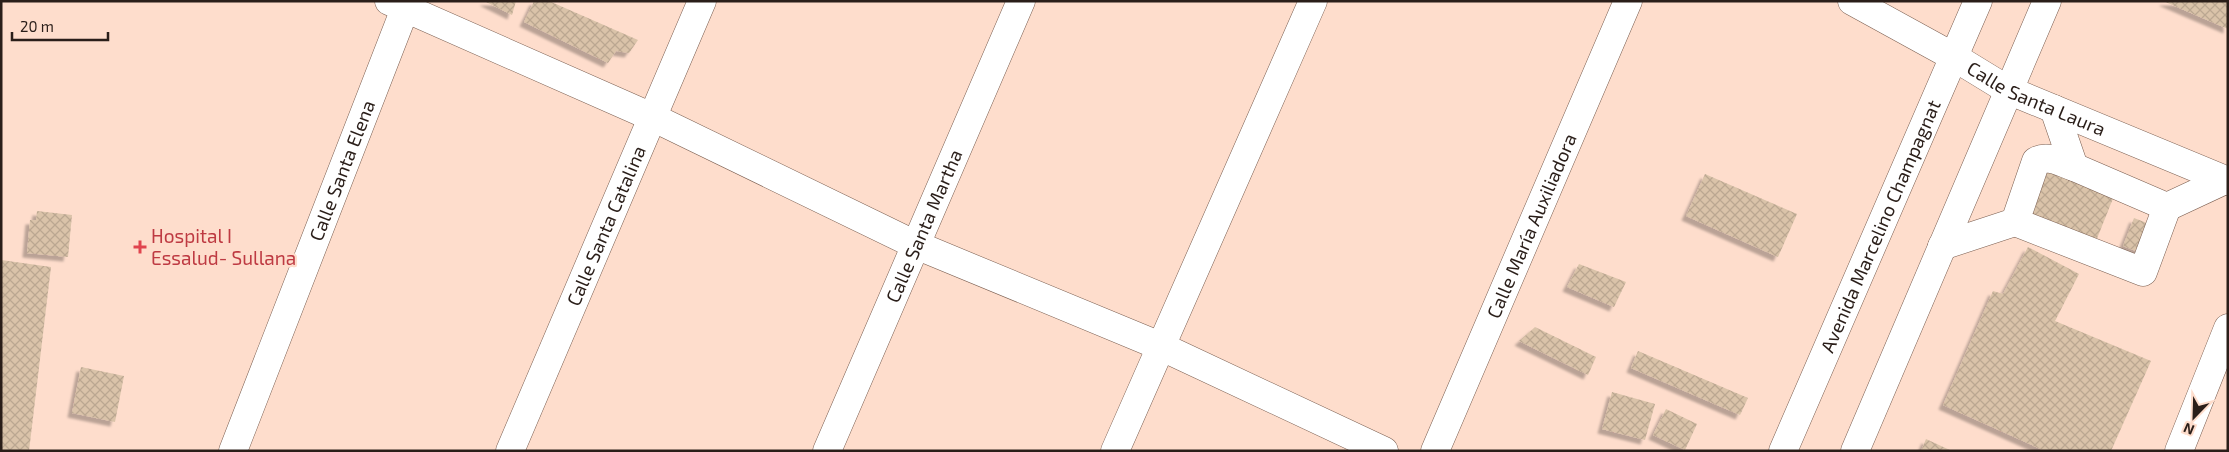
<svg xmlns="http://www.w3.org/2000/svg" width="2229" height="452" viewBox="0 0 2229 452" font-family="'Exo 2',sans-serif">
<defs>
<pattern id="building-cross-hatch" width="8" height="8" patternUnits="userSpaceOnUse" patternTransform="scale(1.25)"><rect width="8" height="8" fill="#dac3a9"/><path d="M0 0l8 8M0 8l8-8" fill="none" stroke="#bba791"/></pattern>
<filter id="shadow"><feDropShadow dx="-4.5" dy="4.5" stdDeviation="1" flood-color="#0004"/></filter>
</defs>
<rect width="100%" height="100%" fill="#feddcc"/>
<g fill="url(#building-cross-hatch)" filter="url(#shadow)">
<polygon points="484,1 516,1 512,15"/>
<polygon points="534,1 549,1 638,40 629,53 616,51 608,63 524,22"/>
<polygon points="2163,1 2228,1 2228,29"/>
<polygon points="2043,168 2114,196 2094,246 2024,217"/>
<polygon points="1705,174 1797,214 1778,257 1686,216"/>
<polygon points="37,211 72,215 68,257 27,253 30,220 36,220"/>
<polygon points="2134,218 2157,227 2146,255 2123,246"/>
<polygon points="2028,247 2079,274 2055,321 2151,361 2111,451 2045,451 1943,405 1993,291 2003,294"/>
<polygon points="1,260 51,267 29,451 1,451"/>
<polygon points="1579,264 1626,282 1614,307 1567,287"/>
<polygon points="1535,327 1596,357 1588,375 1519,341"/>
<polygon points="1638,351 1748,398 1740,415 1631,368"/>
<polygon points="81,367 124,376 115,422 72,413"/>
<polygon points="1612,392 1655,404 1645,440 1602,429"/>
<polygon points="1666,409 1697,424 1685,450 1653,435"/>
<polygon points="1926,439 1952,451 1921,451"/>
</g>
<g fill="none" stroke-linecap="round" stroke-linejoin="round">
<g stroke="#7a5e50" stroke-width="29">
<g id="minor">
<polyline points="389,1 652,117 916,245 1160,346 1384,451"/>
<path id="s1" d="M1852,1l102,56 54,33 220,91"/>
<polyline points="2054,109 2074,167 2167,207 2225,180"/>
<polyline points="2015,222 2143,272 2167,207"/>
<path d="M1942,246l73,-24 21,-61c12,-7 26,2 38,6"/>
<path id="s2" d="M233,451l175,-450"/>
<path id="s3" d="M510,451l192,-450"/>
<path id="s4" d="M827,451l194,-450"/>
<polyline points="1115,451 1313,1"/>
<path id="s5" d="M1435,451l193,-450"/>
<polyline points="2179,451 2228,328"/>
</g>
</g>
<g stroke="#7a5e50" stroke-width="29">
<g id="major">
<path id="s6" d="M1783,451l195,-450"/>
<polyline points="1855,451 2047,1"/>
</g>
</g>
<use href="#minor" stroke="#fff" stroke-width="28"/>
<use href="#major" stroke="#fff" stroke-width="28"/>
</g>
<path fill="#e0444e" stroke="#feddcc" stroke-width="2" d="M137.5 239.5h5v5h5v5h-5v5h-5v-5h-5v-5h5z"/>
<g text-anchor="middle" stroke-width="4.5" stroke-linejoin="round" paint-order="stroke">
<g font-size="19" fill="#2a1e19" stroke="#feddcc">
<text dy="7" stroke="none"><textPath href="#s1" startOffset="209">Calle Santa Laura</textPath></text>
<text dy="7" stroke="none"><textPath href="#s2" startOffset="301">Calle Santa Elena</textPath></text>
<text dy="7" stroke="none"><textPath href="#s3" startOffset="245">Calle Santa Catalina</textPath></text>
<text dy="7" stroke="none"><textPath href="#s4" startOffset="245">Calle Santa Martha</textPath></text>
<text dy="7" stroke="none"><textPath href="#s5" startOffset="245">Calle María Auxiliadora</textPath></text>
<text dy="7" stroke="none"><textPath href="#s6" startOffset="245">Avenida Marcelino Champagnat</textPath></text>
</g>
<g font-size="19" fill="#be3a42" stroke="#feddcc" text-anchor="start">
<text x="151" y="243">Hospital I<tspan x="151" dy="22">Essalud- Sullana</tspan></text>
</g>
</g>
<rect width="2229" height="452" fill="none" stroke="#2a1e19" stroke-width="5"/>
<g transform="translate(2194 417) rotate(203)" stroke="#feddcc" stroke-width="4" paint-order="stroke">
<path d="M0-4L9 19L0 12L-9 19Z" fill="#2a1e19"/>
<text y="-8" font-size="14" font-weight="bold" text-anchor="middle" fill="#2a1e19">N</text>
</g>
<path d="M12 32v8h96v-8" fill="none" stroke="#2a1e19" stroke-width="2.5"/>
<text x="20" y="32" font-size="15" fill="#2a1e19" stroke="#feddcc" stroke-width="4" paint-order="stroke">20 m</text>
</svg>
